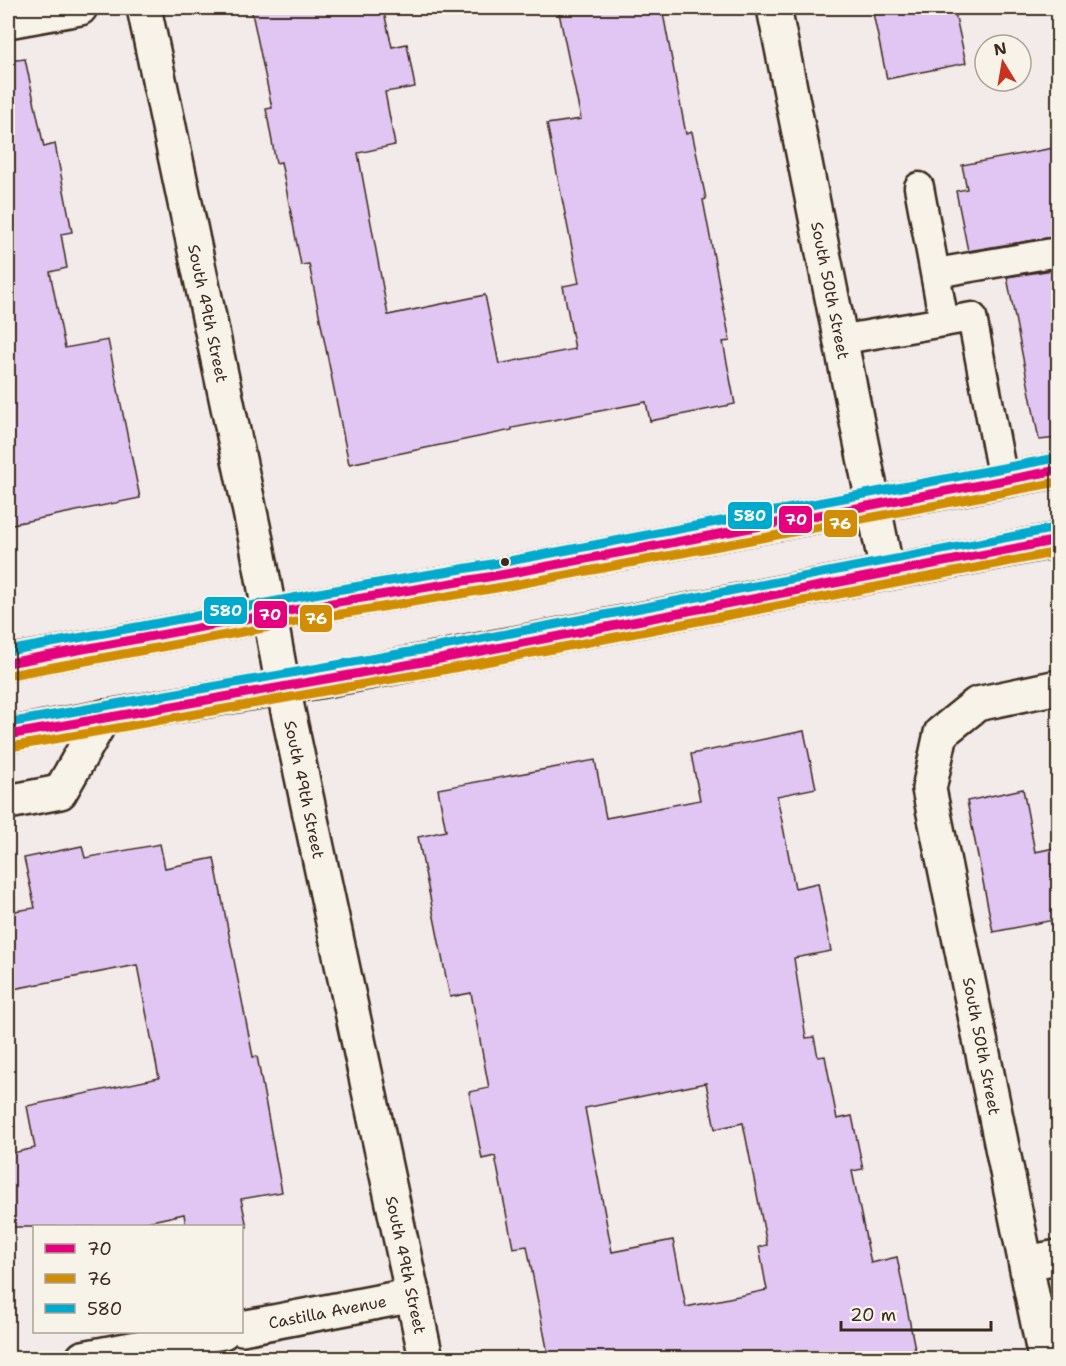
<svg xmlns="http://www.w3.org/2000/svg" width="1066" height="1366" viewBox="0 0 1066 1366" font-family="'Shantell Sans',sans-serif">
<rect width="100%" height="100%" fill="#f3eaea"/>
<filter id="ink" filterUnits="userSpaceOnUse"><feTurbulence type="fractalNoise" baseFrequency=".0167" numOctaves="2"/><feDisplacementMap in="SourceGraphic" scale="12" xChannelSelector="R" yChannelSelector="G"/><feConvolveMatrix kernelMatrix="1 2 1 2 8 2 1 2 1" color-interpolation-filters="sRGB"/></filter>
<g filter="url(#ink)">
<g fill="#e1c5f3" stroke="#3b2a1e" stroke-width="1.5" fill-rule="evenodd">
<polygon points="251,8 383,8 392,47 407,44 415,87 385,92 395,145 358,153 388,315 485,295 499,364 575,349 563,286 579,283 547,124 581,119 558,8 662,8 686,134 692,132 706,199 703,200 730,341 723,342 735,404 650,421 646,402 512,428 512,430 349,464 309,264 301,265 281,162 276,163 266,109 272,108"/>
<polygon points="897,8 954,8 966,63 887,79 873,13"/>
<polygon points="25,59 44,147 55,144 72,232 61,234 67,268 50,272 65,348 108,340 140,498 8,525 8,61"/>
<polygon points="1059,147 1059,236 968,251 956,191 967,189 962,165"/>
<polygon points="1059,269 1059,438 1039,440 1007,277"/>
<path d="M804,731l12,57 -39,8 18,92 23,-5 13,68 -37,7 12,80 8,-1 4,20 7,-1 12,63 15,-3 11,53 -11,2 19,92 26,-6 20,102h-368l-22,-113 -14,2 -18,-92 -13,3 -13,-67 20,-4 -18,-95 -21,4 -32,-160 28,-6 -8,-42 157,-29 11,58 94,-18 -9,-46zM706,1083l9,46 28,-6 24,122 -8,2 8,43 -81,17 -13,-67 -61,12 -27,-144z"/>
<polygon points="1023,789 1035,852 1059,847 1059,919 993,932 967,801"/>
<polygon points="160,844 165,868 214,858 253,1057 257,1056 282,1192 241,1199 247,1227 186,1227 184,1214 124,1227 8,1227 8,1154 35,1148 27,1106 159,1078 137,965 8,990 8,912 35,908 24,858 82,846 85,858"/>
</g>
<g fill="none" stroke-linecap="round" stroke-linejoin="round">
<g stroke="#3b2a1e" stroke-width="33">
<g id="service">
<polyline points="919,187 944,322"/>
<polyline points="936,273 1058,252"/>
<polyline points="839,340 972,317 1003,480"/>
</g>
</g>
<g stroke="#3b2a1e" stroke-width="38">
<g id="minor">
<path id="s1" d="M144,8l113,537 26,143 143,670"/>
<path id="s2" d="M774,8l113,564"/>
<polyline points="8,21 80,8"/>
<polyline points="8,802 60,792 103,717"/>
<polyline points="1026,1263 1058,1257"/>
<path id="s3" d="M242,1328l172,-33"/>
<polyline points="83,1358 223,1332"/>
<polyline points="1045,1358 929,789 941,733 977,704 1058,687"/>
</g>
</g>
<g stroke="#3b2a1e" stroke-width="38">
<g id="primary">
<polyline points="8,663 332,603 506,574 1058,470"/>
<path d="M8,735c114,-22 229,-39 344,-60 236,-43 471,-91 706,-135"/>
</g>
</g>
<use href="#service" stroke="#f7f3e8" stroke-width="28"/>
<use href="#minor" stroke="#f7f3e8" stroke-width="33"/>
<use href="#primary" stroke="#f8e181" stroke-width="33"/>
<g stroke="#f7f3e8" stroke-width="14">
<g id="bus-1">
<polyline points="8,663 332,603 506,574 1058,470"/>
<polyline points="8,735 440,659 1058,540"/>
</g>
</g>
<g stroke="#f7f3e8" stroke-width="14">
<g id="bus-2">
<polyline points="10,675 334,615 508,586 1058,482"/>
<polyline points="10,747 443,670 1058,552"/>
</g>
</g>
<g stroke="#f7f3e8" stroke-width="14">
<g id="bus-3">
<polyline points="8,651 330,591 504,562 1056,458"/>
<polyline points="8,723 438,647 1056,528"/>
</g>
</g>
<use href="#bus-1" stroke="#e5007d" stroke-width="9"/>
<use href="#bus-2" stroke="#d18d06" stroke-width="9"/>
<use href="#bus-3" stroke="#00a9ce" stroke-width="9"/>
</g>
</g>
<circle fill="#3b2a1e" stroke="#f7f3e8" stroke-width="2" cx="505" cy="562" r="5"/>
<g text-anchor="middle" stroke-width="4.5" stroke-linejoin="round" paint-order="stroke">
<g font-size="16" fill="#3b2a1e" stroke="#f7f3e8">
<text dy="6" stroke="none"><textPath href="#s2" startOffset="288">South 50th Street</textPath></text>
<text dy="6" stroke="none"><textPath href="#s1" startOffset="312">South 49th Street</textPath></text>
<text dy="6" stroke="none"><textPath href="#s1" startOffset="798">South 49th Street</textPath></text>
<text transform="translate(982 1046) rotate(79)" y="6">South 50th Street</text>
<text dy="6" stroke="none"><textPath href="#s1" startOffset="1284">South 49th Street</textPath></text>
<text dy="6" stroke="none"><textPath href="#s3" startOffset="87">Castilla Avenue</textPath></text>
</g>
</g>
<g stroke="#f7f3e8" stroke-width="2">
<rect x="727" y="501" width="46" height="29" rx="6" fill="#00a9ce"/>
<rect x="778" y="505" width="35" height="29" rx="6" fill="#e5007d"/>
<rect x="823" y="509" width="35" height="29" rx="6" fill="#d18d06"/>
<rect x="203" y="596" width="45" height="29" rx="6" fill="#00a9ce"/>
<rect x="253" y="600" width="35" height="29" rx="6" fill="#e5007d"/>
<rect x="299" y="604" width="34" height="29" rx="6" fill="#d18d06"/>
</g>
<g font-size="16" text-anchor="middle" font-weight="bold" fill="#fff">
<text x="750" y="521">580</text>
<text x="796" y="525">70</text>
<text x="840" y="529">76</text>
<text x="226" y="616">580</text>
<text x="270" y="620">70</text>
<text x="316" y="624">76</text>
</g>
<rect width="1066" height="1366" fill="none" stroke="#f7f3e8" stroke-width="30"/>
<rect x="15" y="15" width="1036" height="1336" fill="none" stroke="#3b2a1e" stroke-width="2" filter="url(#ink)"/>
<rect x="33" y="1225" width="210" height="108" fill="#f7f3e8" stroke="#aca397" stroke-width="1.5"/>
<rect x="45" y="1244" width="30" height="9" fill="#e5007d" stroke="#aca397" stroke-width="1.5"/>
<text x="87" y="1255" font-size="18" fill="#3b2a1e">70</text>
<rect x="45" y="1274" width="30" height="9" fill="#d18d06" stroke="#aca397" stroke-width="1.5"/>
<text x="87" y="1285" font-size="18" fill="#3b2a1e">76</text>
<rect x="45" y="1304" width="30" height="9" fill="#00a9ce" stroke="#aca397" stroke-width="1.5"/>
<text x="87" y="1315" font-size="18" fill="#3b2a1e">580</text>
<g transform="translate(1003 63) rotate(349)"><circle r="28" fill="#f7f3e8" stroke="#aca397" stroke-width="1.5"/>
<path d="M0-4.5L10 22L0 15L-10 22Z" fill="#c8321e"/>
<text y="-9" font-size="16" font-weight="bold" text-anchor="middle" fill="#3b2a1e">N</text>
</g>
<path d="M841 1321v9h150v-9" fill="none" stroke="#3b2a1e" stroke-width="3"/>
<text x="850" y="1321" font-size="18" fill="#3b2a1e" stroke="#f7f3e8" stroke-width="4.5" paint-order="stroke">20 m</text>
</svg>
